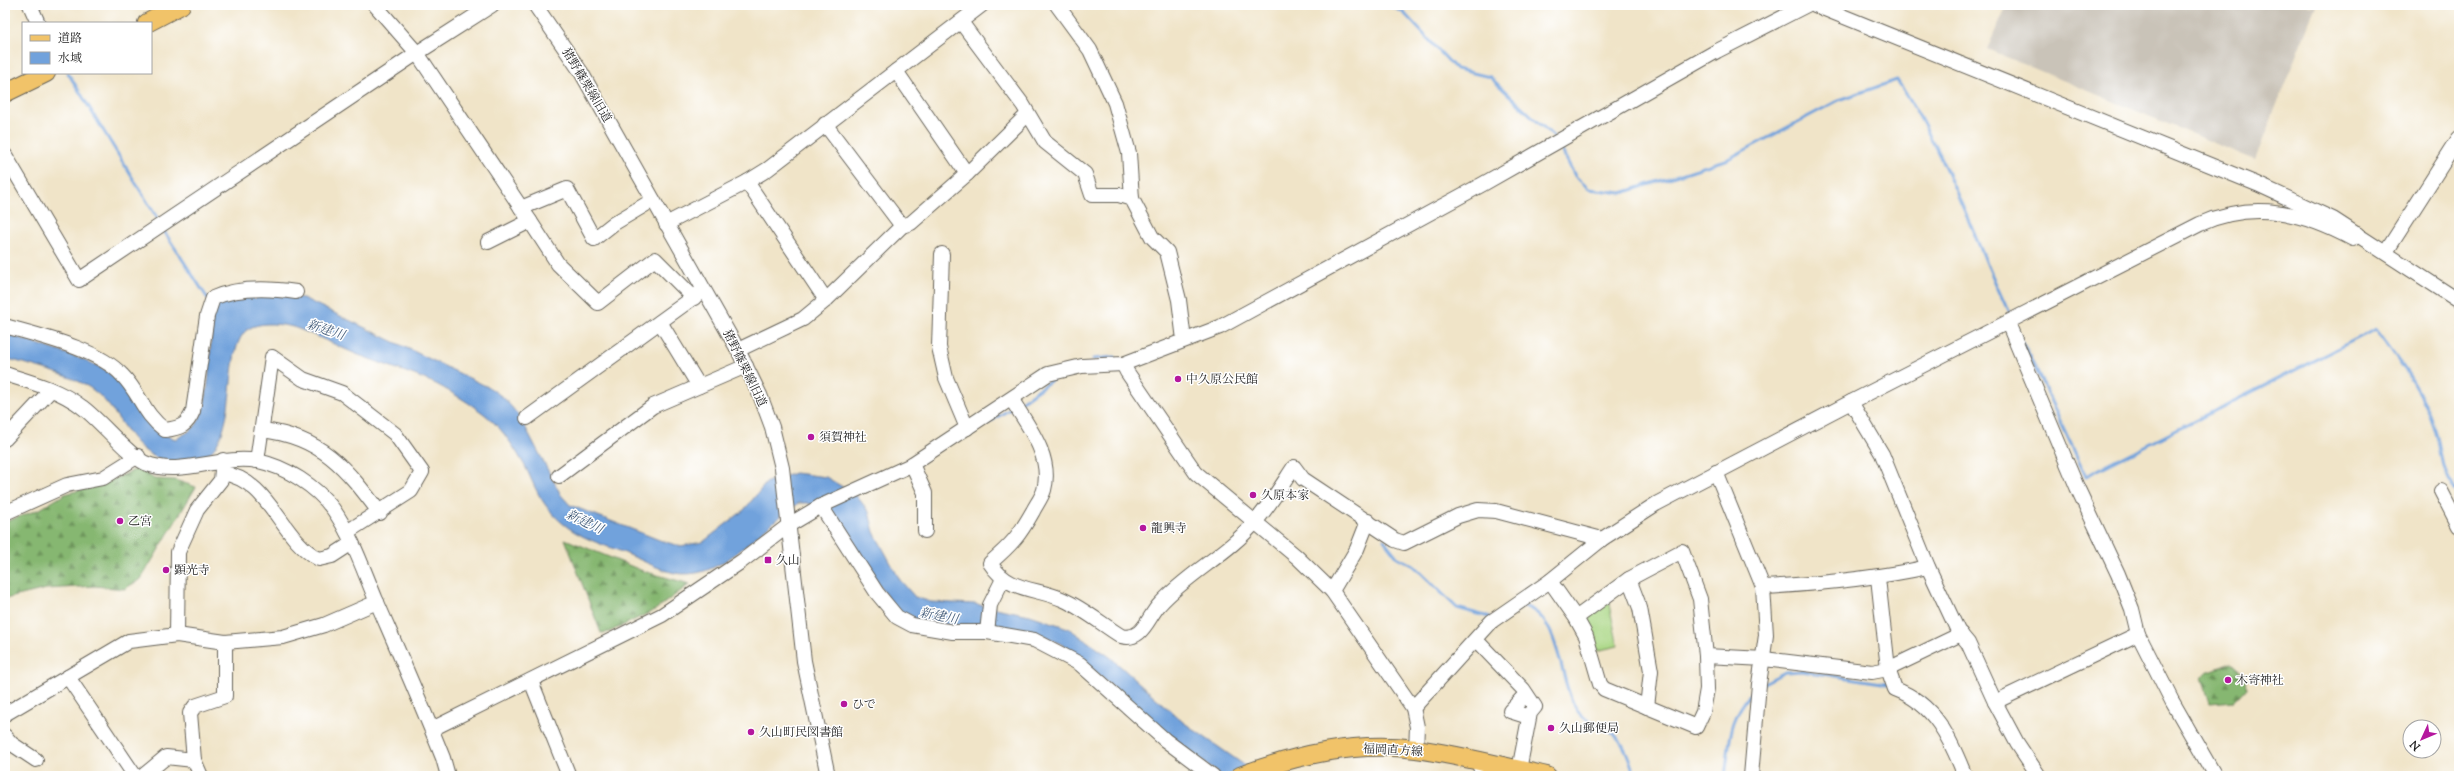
<svg xmlns="http://www.w3.org/2000/svg" width="2464" height="781" viewBox="0 0 2464 781" font-family="'Sorts Mill Goudy','Noto Serif JP',serif">
<defs>
<pattern id="forest-firs" width="22" height="20" patternUnits="userSpaceOnUse"><rect width="22" height="20" fill="#86b771"/><path d="M5 1l3.5 6h-7zM16 11l3.5 6h-7z" fill="#6d945c"/></pattern>
</defs>
<rect width="100%" height="100%" fill="#fff"/>
<filter id="ink" filterUnits="userSpaceOnUse"><feTurbulence type="fractalNoise" baseFrequency=".025" numOctaves="2"/><feDisplacementMap in="SourceGraphic" scale="8" xChannelSelector="R" yChannelSelector="G"/><feConvolveMatrix kernelMatrix="1 2 1 2 8 2 1 2 1" color-interpolation-filters="sRGB"/></filter>
<filter id="wash" filterUnits="userSpaceOnUse"><feTurbulence type="fractalNoise" baseFrequency=".012" numOctaves="4" result="noise"/><feDisplacementMap in="SourceGraphic" scale="16" xChannelSelector="R" yChannelSelector="G"/><feGaussianBlur stdDeviation="0.9" result="paint"/><feColorMatrix in="noise" values="0 0 0 0 0 0 0 0 0 0 0 0 0 0 0 0 0 1.4 0 .05"/><feComposite in="paint" operator="in"/></filter>
<g filter="url(#wash)">
<rect width="100%" height="100%" fill="#f0e4c8"/>
<polygon fill="#c9c3b8" points="2007,5 2316,5 2255,160 1987,49"/>
<polygon fill="#a9d683" stroke="#627950" points="1608,600 1618,646 1596,651 1585,616"/>
<g fill="url(#forest-firs)" stroke="#516a46">
<polygon points="139,468 154,479 175,480 196,487 141,579 124,589 95,586 46,589 5,599 5,522 40,509 65,494 103,484"/>
<polygon points="565,539 643,571 690,584 655,610 609,632 601,633"/>
<polygon points="2231,663 2245,675 2246,688 2234,701 2210,703 2202,678 2207,672"/>
</g>
<path fill="#71a2dc" stroke="#465f7c" d="M272,295l31,3 187,90 14,10 16,19 41,78 9,10 92,36 18,5 23,-4 41,-32 23,-28 28,-9 31,4 30,18 13,17 5,20 26,48 15,17 16,5 44,2 55,11 38,13 42,29 73,65 77,54h-39l-88,-70 -64,-58 -24,-12 -53,-8 -72,-6 -23,-10 -66,-100 -24,-9h-8c-10,7 -20,14 -29,22 -27,22 -56,55 -95,48 -16,-3 -41,-17 -58,-23 -31,-11 -53,-19 -73,-47 -8,-11 -13,-25 -19,-37 -9,-15 -20,-34 -34,-46 -11,-11 -43,-30 -57,-37 -25,-11 -53,-19 -78,-29 -21,-9 -42,-20 -63,-27 -12,-3 -29,-5 -41,0 -40,16 4,148 -81,135 -42,-7 -48,-50 -78,-72 -19,-15 -64,-25 -88,-32v-25l80,27 22,11 20,20 31,42 18,6c7,-4 15,-8 20,-14 16,-24 14,-84 16,-113l4,-9 11,-5z"/>
<g fill="none" stroke-linecap="round" stroke-linejoin="round">
<g stroke="#71a2dc" stroke-width="3">
<polyline points="38,5 46,23"/>
<polyline points="1390,5 1404,13 1456,69 1490,77 1555,138"/>
<polyline points="68,73 159,221"/>
<path d="M1559,145l16,31 14,13 33,4 106,-34 111,-59 58,-20c49,73 76,158 114,237"/>
<polyline points="162,228 208,299"/>
<path d="M2023,342l63,134 290,-147c22,31 46,60 58,97 8,23 5,51 25,67"/>
<polyline points="1093,359 1114,357 1115,360"/>
<polyline points="1018,404 1053,379"/>
<polyline points="986,424 1012,408"/>
<polyline points="1384,540 1397,557 1414,566 1457,608 1489,617"/>
<path d="M1522,606c38,7 37,72 52,99 10,19 24,18 38,28 13,9 18,29 23,43"/>
<polyline points="1764,683 1785,672 1801,671 1889,684"/>
<polyline points="1923,698 1932,706"/>
<path d="M1725,776c6,-37 2,-55 28,-85"/>
</g>
</g>
</g>
<g filter="url(#ink)">
<g fill="none" stroke-linecap="round" stroke-linejoin="round">
<g stroke="#666258" stroke-width="16">
<g id="minor">
<polyline points="30,5 38,23"/>
<polyline points="375,5 417,53 530,221 488,242"/>
<polyline points="535,5 581,72 738,350 760,395 772,427 782,468 804,661 828,776"/>
<polyline points="1057,5 1090,50 1115,103 1129,153 1132,199 1152,237 1167,252 1179,300 1184,340"/>
<polyline points="1815,5 2257,184 2333,219 2459,301"/>
<polyline points="961,22 1023,105 1045,142 1085,174 1092,195 1119,195 1132,199"/>
<polyline points="896,71 967,174"/>
<polyline points="825,124 902,226"/>
<polyline points="5,155 79,280 417,53 492,5"/>
<polyline points="747,182 826,300"/>
<polyline points="521,208 567,189 594,239 613,224 653,200"/>
<polyline points="530,221 558,264 598,303 655,259 694,298"/>
<polyline points="666,224 747,182 768,169 982,5"/>
<polyline points="2386,252 2459,138"/>
<polyline points="942,254 939,347 946,378 967,428"/>
<polyline points="660,322 699,386"/>
<polyline points="2008,323 2077,487 2118,574 2132,609 2138,634 2172,701 2215,776"/>
<path d="M5,326c35,10 93,23 117,49 18,18 21,39 43,55 15,-2 22,-4 28,-19l14,-95 6,-18c25,-11 56,-10 83,-6"/>
<polyline points="738,350 803,319 826,300 902,226 911,223 967,174 1027,115"/>
<polyline points="1123,364 1127,372 1196,473 1297,557 1332,591 1413,708 1417,727 1416,749"/>
<path d="M5,374c26,8 55,16 77,33 18,13 46,48 63,56 36,15 75,-9 113,-2 28,6 58,25 75,48 19,27 30,60 43,91 23,53 46,105 67,158l5,18"/>
<path d="M1012,400c16,26 41,57 32,90 -2,7 -8,15 -11,21 -14,25 -21,33 -43,52 19,30 46,24 74,37 20,9 39,25 57,36 22,6 27,-20 39,-32 28,-31 68,-50 95,-82 15,-17 27,-37 39,-55l9,12 92,61 9,3 54,-27 20,-6 18,1 106,28"/>
<polyline points="1851,402 1882,454 1928,567 1958,631 1968,643 1995,702 2017,743 2039,776"/>
<polyline points="527,418 701,292"/>
<path d="M262,430c60,7 84,38 118,83"/>
<polyline points="5,439 51,390"/>
<polyline points="257,461 272,357 303,379 342,393 395,434 422,472 411,491 347,532"/>
<polyline points="912,464 925,493 925,531"/>
<polyline points="1716,472 1763,587 1766,635 1759,684 1751,776"/>
<path d="M222,473c49,7 57,65 97,86l13,-3 20,-13"/>
<polyline points="559,476 653,406 746,366"/>
<polyline points="2441,491 2459,526"/>
<polyline points="821,506 877,593 897,617 912,625 953,632 987,632 1034,640 1080,664 1165,740 1213,776"/>
<polyline points="5,513 67,485 103,478 138,456"/>
<path d="M1878,578l10,91 7,20c40,15 55,49 70,87"/>
<polyline points="1629,579 1640,608 1651,671 1647,707"/>
<polyline points="1550,581 1576,618 1586,636 1600,684 1604,689 1696,727 1703,712 1707,689 1706,656 1700,599 1682,551 1629,579 1576,618"/>
<path d="M1763,587c56,-3 110,-8 165,-20"/>
<polyline points="1332,591 1357,549 1368,521"/>
<polyline points="987,632 990,605 1003,579"/>
<polyline points="177,635 178,552 197,510 221,480 223,460"/>
<polyline points="1476,640 1523,689 1535,707 1530,713 1519,770"/>
<polyline points="1706,656 1764,659 1872,672 1888,669 1961,634"/>
<polyline points="68,677 135,776"/>
<polyline points="531,681 569,776"/>
<polyline points="1526,694 1510,711 1529,717"/>
<polyline points="1995,702 2138,634"/>
<path d="M1413,708l79,-87 58,-40 52,-42 54,-35 195,-102 349,-178c54,-24 103,-12 153,15l4,-5"/>
<polyline points="5,714 129,641 177,635 225,642 283,637 324,625 377,602"/>
<polyline points="432,729 662,615 742,561 789,525 821,506 909,466 1048,374 1082,366 1123,364 1220,327 1483,184 1717,51 1807,5"/>
<polyline points="5,736 12,744 36,760"/>
<polyline points="1478,761 1483,776"/>
<polyline points="143,776 166,757 194,760"/>
<polyline points="201,776 194,760 190,713 195,706 225,696 225,642"/>
</g>
</g>
<g stroke="#666258" stroke-width="20">
<g id="major">
<polyline points="147,23 181,5"/>
<polyline points="5,93 46,73"/>
<path d="M1240,776c56,-21 115,-35 176,-27 44,6 88,18 131,27"/>
</g>
</g>
<use href="#minor" stroke="#fff" stroke-width="14"/>
<use href="#major" stroke="#f1c369" stroke-width="18"/>
</g>
</g>
<g fill="#b5179e" stroke="#fff" stroke-width="1.5">
<circle cx="1178" cy="379" r="4"/>
<circle cx="811" cy="437" r="4"/>
<circle cx="1253" cy="495" r="4"/>
<circle cx="120" cy="521" r="4"/>
<circle cx="1143" cy="528" r="4"/>
<rect x="764" y="556" width="8" height="8" rx="2"/>
<circle cx="166" cy="570" r="4"/>
<circle cx="2228" cy="680" r="4"/>
<circle cx="844" cy="704" r="4"/>
<circle cx="1551" cy="728" r="4"/>
<circle cx="751" cy="732" r="4"/>
</g>
<g text-anchor="middle" stroke-width="3" stroke-linejoin="round" paint-order="stroke">
<g font-size="12" fill="#1c1c1c" stroke="#fff">
<text transform="translate(587 85) rotate(59)" y="4">猪野篠栗線旧道</text>
<text transform="translate(745 368) rotate(64)" y="4">猪野篠栗線旧道</text>
<text transform="translate(1393 750) rotate(3)" y="4">福岡直方線</text>
</g>
<g font-size="12" fill="#1c1c1c" stroke="#fff" text-anchor="start">
<text x="1186" y="383">中久原公民館</text>
<text x="819" y="441">須賀神社</text>
<text x="1261" y="499">久原本家</text>
<text x="128" y="525">乙宮</text>
<text x="1151" y="532">龍興寺</text>
<text x="776" y="564">久山</text>
<text x="174" y="574">顕光寺</text>
<text x="2236" y="684">木寄神社</text>
<text x="852" y="708">ひで</text>
<text x="1559" y="732">久山郵便局</text>
<text x="759" y="736">久山町民図書館</text>
</g>
<g font-size="13" font-style="italic" fill="#465f7c" stroke="#fff">
<text transform="translate(326 329) rotate(18)" y="5">新建川</text>
<text transform="translate(585 521) rotate(25)" y="5">新建川</text>
<text transform="translate(939 615) rotate(11)" y="5">新建川</text>
</g>
</g>
<rect width="2464" height="781" fill="none" stroke="#fff" stroke-width="20"/>
<rect x="22" y="22" width="130" height="52" fill="#ffffff" stroke="#a4a4a4"/>
<rect x="30" y="35" width="20" height="6" fill="#f1c369" stroke="#a4a4a4"/>
<text x="58" y="42" font-size="12" fill="#1c1c1c">道路</text>
<rect x="30" y="52" width="20" height="12" fill="#71a2dc" stroke="#a4a4a4"/>
<text x="58" y="62" font-size="12" fill="#1c1c1c">水域</text>
<g transform="translate(2422 739) rotate(226)"><circle r="19" fill="#ffffff" stroke="#a4a4a4"/>
<path d="M0-3L7 15L0 10L-7 15Z" fill="#b5179e"/>
<text y="-6" font-size="11" font-weight="bold" text-anchor="middle" fill="#1c1c1c">N</text>
</g>
</svg>
